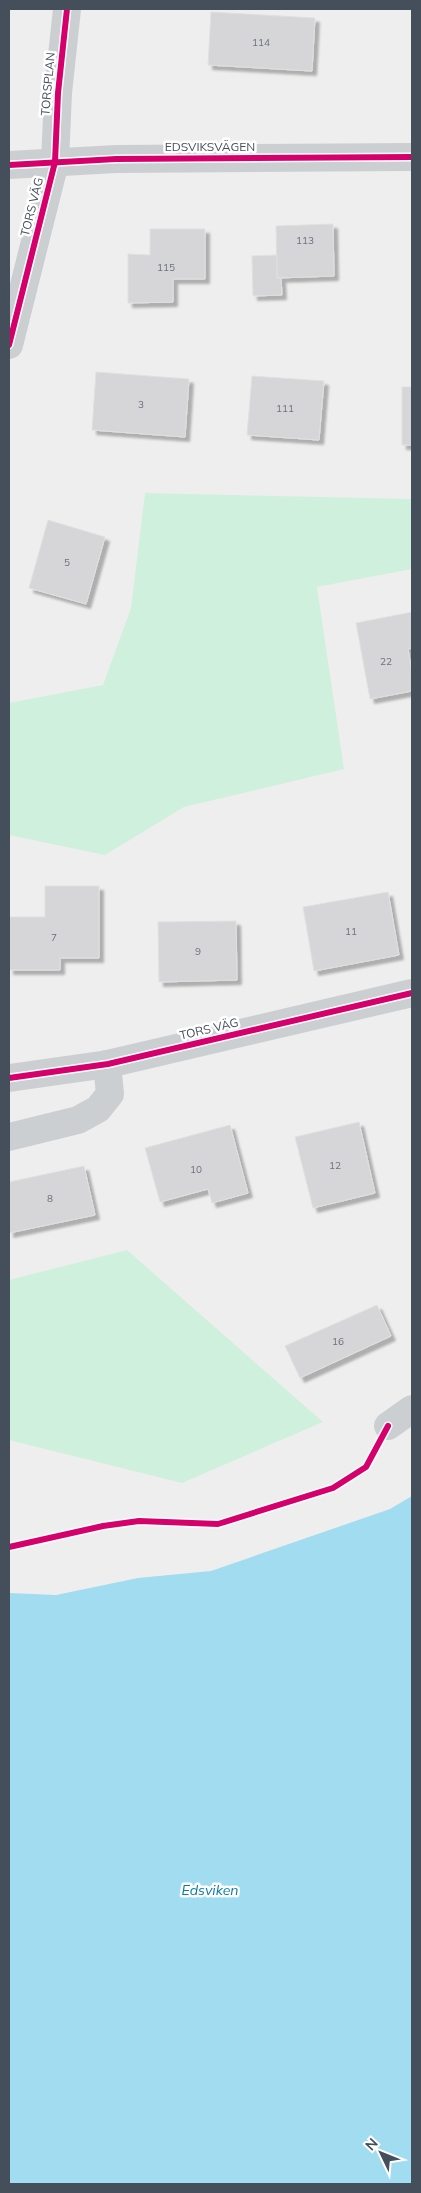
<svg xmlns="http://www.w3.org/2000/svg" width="421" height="2193" viewBox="0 0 421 2193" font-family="Mulish,sans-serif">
<defs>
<filter id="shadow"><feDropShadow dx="4.5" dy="4.5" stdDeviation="1" flood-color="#0004"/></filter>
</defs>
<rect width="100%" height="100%" fill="#efeeee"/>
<g fill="#d0f0de">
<polygon points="145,493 412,499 412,569 317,587 344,769 184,807 105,855 9,835 9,703 103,685 131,608"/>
<polygon points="127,1250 323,1422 182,1483 9,1440 9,1280"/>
</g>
<polygon fill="#a2dcf0" points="412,1496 412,2184 9,2184 9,1593 56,1595 138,1578 211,1571 390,1509"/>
<g fill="#d6d6d8" stroke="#e0e0e1" filter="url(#shadow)">
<polygon points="211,12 315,18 312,71 208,65"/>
<polygon points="333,224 334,276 277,278 276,226"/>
<polygon points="150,229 205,229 205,279 173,279 173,302 128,303 128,254 150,255"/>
<polygon points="277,255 277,278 281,278 282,295 253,296 252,256"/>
<polygon points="96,372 189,379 185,437 92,430"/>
<polygon points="252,376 324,381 319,440 247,435"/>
<rect x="402" y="387" width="10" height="58"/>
<polygon points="48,520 105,537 86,604 29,588"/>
<polygon points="412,612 412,648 408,649 412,673 412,691 370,699 356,623"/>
<polygon points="45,886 99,886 99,958 60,958 60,970 9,970 9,917 45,917"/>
<polygon points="388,892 399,955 314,971 303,907"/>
<polygon points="236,921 237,980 159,982 158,922"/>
<polygon points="359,1122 375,1193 313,1208 295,1137"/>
<polygon points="230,1125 248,1193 212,1203 208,1189 160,1202 145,1148"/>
<polygon points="84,1166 95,1215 9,1233 9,1182"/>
<polygon points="377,1305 391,1336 300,1378 285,1346"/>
</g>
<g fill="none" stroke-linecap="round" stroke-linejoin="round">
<g stroke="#cccfd1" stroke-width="28">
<polyline points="9,345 55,162 58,93 67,9"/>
<polyline points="9,1078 108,1064 412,993"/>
<polyline points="9,1137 78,1120 98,1109 110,1094 107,1064"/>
<polyline points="388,1426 412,1409"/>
</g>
<polyline stroke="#cccfd1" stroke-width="28" points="9,165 116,159 412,157"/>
<g stroke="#fff" stroke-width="9">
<g id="cycleway">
<polyline points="9,165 116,159 412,157"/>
<polyline points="9,345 55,162 58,93 67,9"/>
<polyline points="9,1078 108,1064 412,993"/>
<polyline points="9,1547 103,1526 139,1521 218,1524 333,1488 366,1467 388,1426"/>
</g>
</g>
<use href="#cycleway" stroke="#d6006c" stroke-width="6"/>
</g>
<g text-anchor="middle" stroke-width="5" stroke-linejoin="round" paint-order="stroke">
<g font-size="10" fill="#6a727c">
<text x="261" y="46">114</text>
<text x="305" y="244">113</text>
<text x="166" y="271">115</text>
<text x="141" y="408">3</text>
<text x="285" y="412">111</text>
<text x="67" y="566">5</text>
<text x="386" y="665">22</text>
<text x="351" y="935">11</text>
<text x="54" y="941">7</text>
<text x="198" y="955">9</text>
<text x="335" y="1169">12</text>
<text x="196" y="1173">10</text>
<text x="50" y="1202">8</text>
<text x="338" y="1345">16</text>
</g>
<g font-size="12" fill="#444f5b" stroke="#fff">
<text transform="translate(48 84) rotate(-85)" y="4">TORSPLAN</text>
<text x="210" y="151">EDSVIKSVÄGEN</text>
<text transform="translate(32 207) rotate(-76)" y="4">TORS VÄG</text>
<text transform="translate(209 1029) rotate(-13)" y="4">TORS VÄG</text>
</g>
<g font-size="14" font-style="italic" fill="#047ca8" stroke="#fff">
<text x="210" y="1895">Edsviken</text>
</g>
</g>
<rect width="421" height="2193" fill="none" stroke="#444f5b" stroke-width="20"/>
<g transform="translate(381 2153) rotate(313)" stroke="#ffffff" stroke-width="4" paint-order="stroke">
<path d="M0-4L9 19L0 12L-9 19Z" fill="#444f5b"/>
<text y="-8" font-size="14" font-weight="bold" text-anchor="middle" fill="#444f5b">N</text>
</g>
</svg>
